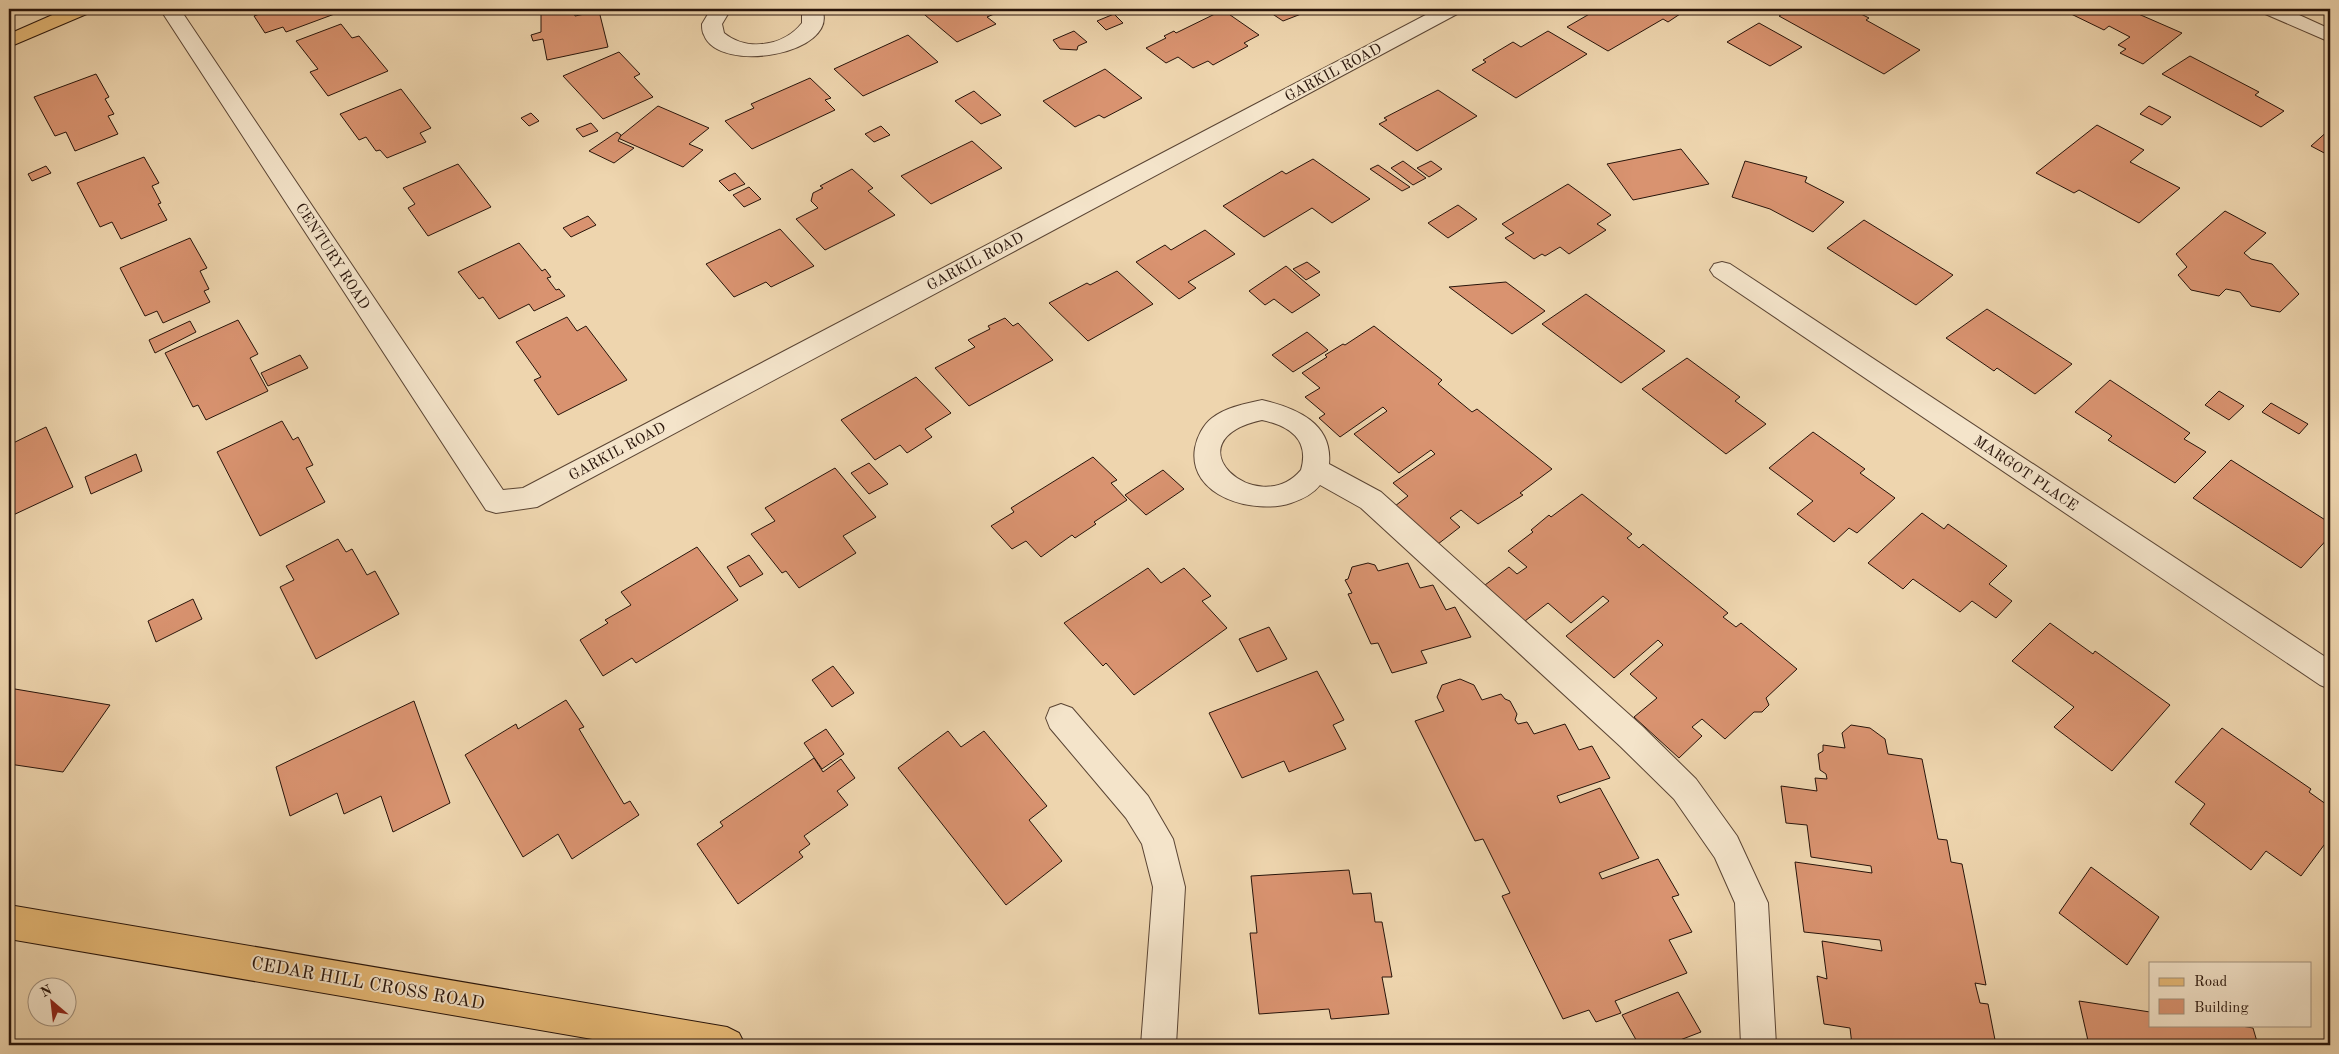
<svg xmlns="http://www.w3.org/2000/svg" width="2339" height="1054" viewBox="0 0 2339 1054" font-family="'Old Standard TT',serif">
<rect width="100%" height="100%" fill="#eed5ae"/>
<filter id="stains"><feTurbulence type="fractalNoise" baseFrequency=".004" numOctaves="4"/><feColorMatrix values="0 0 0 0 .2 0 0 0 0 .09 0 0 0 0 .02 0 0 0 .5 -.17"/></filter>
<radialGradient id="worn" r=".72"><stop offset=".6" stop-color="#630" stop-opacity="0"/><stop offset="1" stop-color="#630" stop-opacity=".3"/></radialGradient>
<g fill="#d99370" stroke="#28140a">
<polygon points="269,9 348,9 286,32 283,27 265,33 254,16 270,10"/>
<polygon points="566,9 573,9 575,16 599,11 608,47 547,60 543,39 533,41 531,35 541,32 541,14"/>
<polygon points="922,9 1006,9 987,17 996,24 957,42 919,10"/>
<polygon points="1265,9 1314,9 1283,21"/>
<polygon points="1598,9 1683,9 1686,10 1668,22 1663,19 1608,51 1567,27"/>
<polygon points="1791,9 1851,9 1869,18 1866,20 1920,50 1884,74 1779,16"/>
<polygon points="2068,9 2127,9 2182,33 2143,64 2120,53 2126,49 2118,45 2130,37 2109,26 2104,30 2067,12 2070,10"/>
<polygon points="1223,10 1259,35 1244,43 1248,46 1213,65 1208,61 1193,68 1178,57 1166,63 1146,48 1166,38 1164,36 1174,31 1176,33"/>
<polygon points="1114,14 1123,23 1106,30 1097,21"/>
<polygon points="1759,23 1802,47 1770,66 1727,42"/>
<polygon points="341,24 352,38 359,36 388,71 328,96 310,72 318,69 296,41"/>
<polygon points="1074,31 1087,42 1078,46 1077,50 1060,49 1053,40"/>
<polygon points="1548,31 1587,54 1516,98 1472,70 1486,62 1483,60 1513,42 1521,47"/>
<polygon points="908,35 938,62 863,96 834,69"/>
<polygon points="619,52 640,74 634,77 653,97 603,119 563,76"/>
<polygon points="2190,56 2259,92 2255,95 2284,111 2261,127 2162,74"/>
<polygon points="1105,69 1142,98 1104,118 1099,115 1075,127 1043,101"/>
<polygon points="96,74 109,97 105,99 114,114 108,116 118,134 75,151 66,132 55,136 34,97"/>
<polygon points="810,78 831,98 825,100 835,110 752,149 725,121 754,108 751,104"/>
<polygon points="401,89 431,128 420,133 426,142 387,158 380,150 376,151 366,137 359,140 340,114"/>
<polygon points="1438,90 1477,116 1417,151 1379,124 1387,120 1384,118"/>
<polygon points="974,91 1001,115 981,124 955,101"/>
<polygon points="658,106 709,128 689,144 703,150 683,167 618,138"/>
<polygon points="2149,106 2171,117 2162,125 2140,114"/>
<polygon points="531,113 539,121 529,126 521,118"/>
<polygon points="591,123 598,131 583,137 576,129"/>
<polygon points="2097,125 2144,150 2130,162 2180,188 2139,223 2079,190 2074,193 2036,173"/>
<polygon points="881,126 890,135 874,142 865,134"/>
<polygon points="2330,129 2330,156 2311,146"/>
<polygon points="617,132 621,135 618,141 634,148 614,163 589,151"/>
<polygon points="972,141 1002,168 931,204 901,176"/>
<polygon points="1681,149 1709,184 1633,200 1607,164"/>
<polygon points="144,157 159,183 152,186 161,203 158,204 167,220 121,239 112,222 100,227 77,183"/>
<polygon points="1313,159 1370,199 1332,223 1312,208 1264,237 1223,206 1282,171 1286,174"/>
<polygon points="1403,161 1426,178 1413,185 1391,168"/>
<polygon points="1431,161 1442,169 1429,177 1417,168"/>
<polygon points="1745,161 1807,177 1805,182 1844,202 1813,232 1770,209 1732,197"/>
<polygon points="458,164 491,207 428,236 408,208 415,204 403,188"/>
<polygon points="1378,165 1410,187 1402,191 1370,169"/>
<polygon points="46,166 51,173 32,181 28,174"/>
<polygon points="852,169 873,188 868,191 895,215 825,250 796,219 818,208 811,201 813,193 823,188 820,186"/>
<polygon points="735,173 745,184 729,191 719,181"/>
<polygon points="1568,184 1611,215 1597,224 1606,230 1569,254 1560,247 1545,256 1542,254 1534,259 1505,238 1514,233 1502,224"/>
<polygon points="749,187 761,199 744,207 733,195"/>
<polygon points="1458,205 1477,219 1448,238 1428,223"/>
<polygon points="2225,211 2266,233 2244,253 2251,259 2272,264 2299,294 2280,312 2251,306 2240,292 2226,289 2219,296 2191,290 2178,275 2187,267 2176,254"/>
<polygon points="588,216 596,225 571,237 563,228"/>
<polygon points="1864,220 1953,275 1916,305 1827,248"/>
<polygon points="780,229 814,266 771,287 766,282 734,297 706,264"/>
<polygon points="1205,230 1235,254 1188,282 1196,288 1179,299 1136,262 1165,245 1171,250"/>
<polygon points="190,238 207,268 200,271 209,289 204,291 210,302 163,323 157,311 145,316 120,268"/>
<polygon points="519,243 542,271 545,269 551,277 547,278 556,290 559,289 565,296 534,311 529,304 499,319 483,297 479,299 458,272"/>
<polygon points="1307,262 1320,272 1306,280 1293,269"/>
<polygon points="1286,266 1320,295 1292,313 1274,299 1265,305 1249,291"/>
<polygon points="1117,271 1153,304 1088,341 1049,303 1087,283 1090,285"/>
<polygon points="1506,282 1545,311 1512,334 1449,287"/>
<polygon points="1586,294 1665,351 1621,383 1542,324"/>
<polygon points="1987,309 2072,364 2035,394 1997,368 1994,371 1946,338"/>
<polygon points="567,317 577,331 586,326 627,380 558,415 534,380 541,377 516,342"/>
<polygon points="1005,318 1013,326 1018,323 1053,360 969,406 935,368 975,347 968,340 990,329 988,326"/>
<polygon points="238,320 258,354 250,358 268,391 206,420 198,405 193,407 165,353"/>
<polygon points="190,321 196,332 155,353 149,340"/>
<polygon points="1374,326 1442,380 1438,384 1472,412 1477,409 1552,469 1520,493 1523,495 1478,524 1461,510 1450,518 1460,527 1438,544 1395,506 1408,496 1393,483 1435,454 1431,450 1399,473 1354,434 1387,411 1383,407 1340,437 1319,418 1325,414 1305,397 1320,388 1302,373 1327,357 1325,355 1343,344 1345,345"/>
<polygon points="1307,332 1328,350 1293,372 1272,355"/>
<polygon points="300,355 308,368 268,386 261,373"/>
<polygon points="1687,358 1740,397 1735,401 1766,424 1726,454 1642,389"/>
<polygon points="916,377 951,413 925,429 932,437 907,453 900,445 875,460 841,420"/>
<polygon points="2110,380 2190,433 2184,439 2206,452 2175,483 2108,440 2112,436 2075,412"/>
<polygon points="2219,391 2244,406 2229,420 2205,405"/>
<polygon points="2271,403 2308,424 2299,434 2262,412"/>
<polygon points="282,421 293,440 298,437 313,465 306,468 325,502 260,536 217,452"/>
<polygon points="46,427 73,487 11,516 9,510 9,445"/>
<polygon points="1813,432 1865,469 1860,473 1895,498 1857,533 1849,528 1834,542 1797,514 1813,501 1769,468"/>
<polygon points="136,454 142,471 91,494 85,477"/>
<polygon points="1093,457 1117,480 1111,483 1127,500 1094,522 1096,524 1075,538 1072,535 1041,557 1026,541 1012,549 991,526 1014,512 1011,508"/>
<polygon points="2231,460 2330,523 2330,536 2301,568 2193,498"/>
<polygon points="869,463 888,484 869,494 851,473"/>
<polygon points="835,468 876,517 843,536 856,553 799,588 786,571 782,573 751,534 775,521 765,508"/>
<polygon points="1163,470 1184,489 1146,515 1125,495"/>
<polygon points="1582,494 1632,534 1627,538 1639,548 1643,544 1728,613 1723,617 1736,627 1741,623 1797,669 1766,698 1769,705 1762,712 1754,712 1725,739 1702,719 1692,727 1702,736 1679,758 1634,717 1657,698 1630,674 1663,645 1658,640 1614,678 1566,636 1609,601 1603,596 1571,623 1548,603 1525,621 1485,585 1509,567 1517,574 1527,567 1508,551 1533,532 1531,530 1549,515 1551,517"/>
<polygon points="1922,513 1944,529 1948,524 2007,566 1989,584 2012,601 1996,618 1972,601 1960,612 1913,579 1903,589 1868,563"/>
<polygon points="338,539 346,552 352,549 367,575 375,571 399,614 316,659 280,587 294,580 286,566"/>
<polygon points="697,547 738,600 636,663 632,658 603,676 580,640 608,623 605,620 631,605 621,592"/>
<polygon points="749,555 763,574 740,587 727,567"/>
<polygon points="1368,563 1375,565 1378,571 1408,563 1420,588 1433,585 1446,610 1455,607 1471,637 1421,651 1427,663 1392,673 1378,643 1371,644 1348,594 1352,593 1345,580 1348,579 1352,567"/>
<polygon points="1148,568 1161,583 1184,568 1211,596 1202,601 1227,628 1134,695 1106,663 1103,666 1064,623"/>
<polygon points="193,599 202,619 156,642 148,621"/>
<polygon points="2050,623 2093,654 2095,651 2170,705 2112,771 2054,727 2074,707 2012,661"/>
<polygon points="1269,627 1287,659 1257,672 1239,639"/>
<polygon points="833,666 854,693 832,707 812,680"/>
<polygon points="1317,671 1344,720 1333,725 1346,749 1289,772 1284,761 1242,778 1209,713"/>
<polygon points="1460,679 1474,685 1482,700 1501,694 1505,699 1510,701 1517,714 1515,720 1518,724 1527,722 1534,734 1565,724 1579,750 1592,746 1610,778 1557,796 1560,803 1600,788 1639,858 1599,873 1602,879 1658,859 1679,895 1672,897 1692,932 1669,940 1687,973 1615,1001 1621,1013 1596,1022 1589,1010 1563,1019 1502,896 1510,893 1483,839 1475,841 1415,721 1444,711 1437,697 1442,685"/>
<polygon points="9,688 110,705 63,772 9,764"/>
<polygon points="566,700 584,727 579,729 624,804 630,801 639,815 572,859 558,834 523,857 465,755 516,724 518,729"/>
<polygon points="414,701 450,803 393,832 381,796 344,814 337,793 290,816 276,767"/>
<polygon points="1851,725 1870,728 1885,739 1888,754 1922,759 1938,839 1947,840 1951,862 1962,864 1986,985 1975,983 1980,1003 1988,1004 1996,1045 1852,1045 1850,1028 1824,1024 1817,976 1827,979 1822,941 1882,951 1880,940 1804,932 1795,862 1872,873 1871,866 1811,857 1807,825 1786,823 1781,786 1817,791 1815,778 1827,779 1826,774 1820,770 1818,754 1823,751 1823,745 1845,748 1842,733"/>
<polygon points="2222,728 2311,789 2309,792 2330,807 2330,837 2301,876 2266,851 2251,870 2190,824 2205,804 2175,782"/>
<polygon points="826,729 844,754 822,769 804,743"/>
<polygon points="948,731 961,747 984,731 1047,806 1029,820 1062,861 1006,905 898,768"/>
<polygon points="814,758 823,772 841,759 855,778 837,791 848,805 804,836 810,844 799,852 803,857 738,904 697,844 723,826 720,822"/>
<polygon points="2091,867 2159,917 2127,965 2059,913"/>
<polygon points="1349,870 1353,894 1371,893 1375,922 1382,922 1392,977 1382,977 1389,1014 1331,1019 1329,1009 1259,1014 1250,933 1257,933 1251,876"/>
<polygon points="1678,992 1701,1032 1667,1045 1639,1045 1622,1015"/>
<polygon points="2079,1001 2150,1012 2150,1025 2236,1025 2253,1028 2258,1045 2089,1045"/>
</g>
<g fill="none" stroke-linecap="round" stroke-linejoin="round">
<g stroke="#5a4433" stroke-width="2">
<g id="minor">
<polygon points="160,9 180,9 503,490 523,488 1437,9 1462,9 1459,13 537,507 496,513 486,510"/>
<path d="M711,9h20l-9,15 2,9c23,19 60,13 78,-10v-14h20c18,45 -103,66 -118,26 -2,-3 -2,-8 -2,-11z"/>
<polygon points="2260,9 2286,9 2330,29 2330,42 2263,13"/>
<polygon points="1722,262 1730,264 2330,660 2330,689 2320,685 1714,276 1710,270 1714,264"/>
<path d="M1262,400c34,8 71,23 67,64l52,28 261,234 54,53 41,57 31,67 8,142h-35l-6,-142 -20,-45 -41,-59 -54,-53 -259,-238 -41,-23c-7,9 -17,14 -29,18 -36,12 -104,-6 -96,-55 2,-11 8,-23 17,-30 15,-11 32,-14 50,-18zM1262,420c27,6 48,19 39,50 -43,51 -134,-29 -39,-50z"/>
<polygon points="1061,704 1072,708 1148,796 1173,839 1185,887 1176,1045 1141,1045 1153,887 1142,844 1126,818 1050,728 1046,718 1050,708"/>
</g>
</g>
<g stroke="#28140a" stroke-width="2">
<g id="major">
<polygon points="66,9 92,9 89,13 9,47 9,34"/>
<polygon points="9,905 727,1027 739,1033 745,1045 627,1045 9,939"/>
</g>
</g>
<use href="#minor" fill="#f4e4ca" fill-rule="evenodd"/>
<use href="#major" fill="#e7ba77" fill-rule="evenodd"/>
</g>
<g text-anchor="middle" stroke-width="4" stroke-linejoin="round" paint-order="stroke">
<g font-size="15" fill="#28140a" stroke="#f4e4ca">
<text transform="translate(1333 72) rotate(-28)" y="5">GARKIL ROAD</text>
<text transform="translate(333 256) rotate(57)" y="5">CENTURY ROAD</text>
<text transform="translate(975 261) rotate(-28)" y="5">GARKIL ROAD</text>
<text transform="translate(617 451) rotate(-28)" y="5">GARKIL ROAD</text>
<text transform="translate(2026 473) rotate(34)" y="5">MARGOT PLACE</text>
</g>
<g font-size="18" fill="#28140a" stroke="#f4e4ca">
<text transform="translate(368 983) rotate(10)" y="6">CEDAR HILL CROSS ROAD</text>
</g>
</g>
<rect width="2339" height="1054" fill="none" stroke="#eed5ae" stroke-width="30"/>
<rect x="10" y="10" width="2319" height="1034" fill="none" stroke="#28140a" stroke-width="2.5"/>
<rect x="15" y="15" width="2309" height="1024" fill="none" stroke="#28140a"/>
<rect x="2149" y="962" width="162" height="65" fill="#f4e4ca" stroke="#a2917d"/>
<rect x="2159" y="978" width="25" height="8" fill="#e7ba77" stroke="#a2917d"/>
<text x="2194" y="986" font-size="15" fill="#28140a">Road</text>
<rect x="2159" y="999" width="25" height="15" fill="#d99370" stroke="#a2917d"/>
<text x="2194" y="1012" font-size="15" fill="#28140a">Building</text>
<g transform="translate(52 1002) rotate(332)"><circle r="24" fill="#f4e4ca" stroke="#a2917d"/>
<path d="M0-4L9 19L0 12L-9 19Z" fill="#8f2418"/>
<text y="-8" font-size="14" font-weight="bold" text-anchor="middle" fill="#28140a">N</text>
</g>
<rect width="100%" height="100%" filter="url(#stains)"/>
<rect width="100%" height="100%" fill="url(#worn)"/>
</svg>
